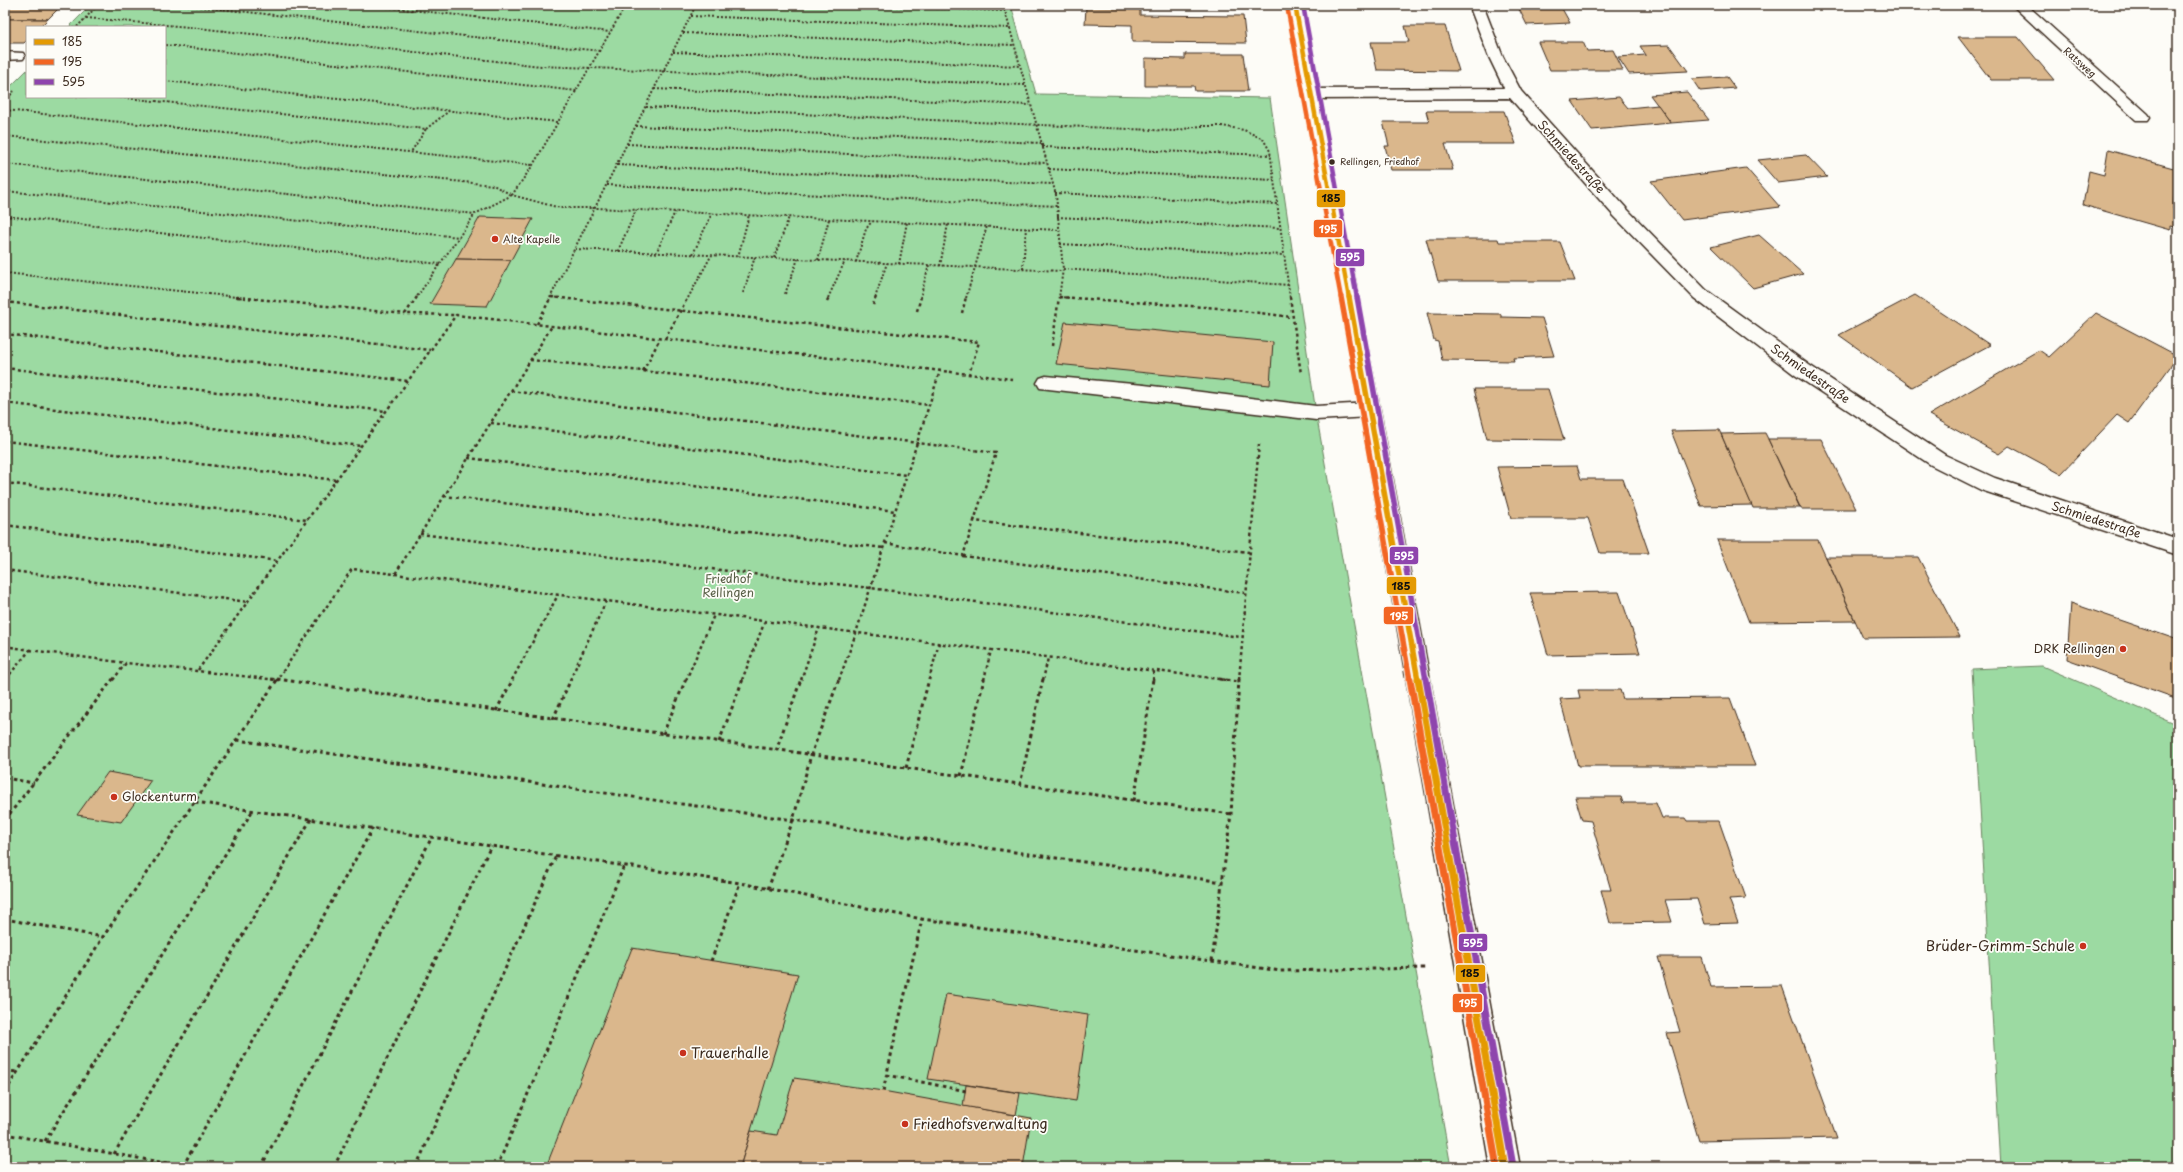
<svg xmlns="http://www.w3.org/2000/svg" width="2183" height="1172" viewBox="0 0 2183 1172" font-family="'Playpen Sans',sans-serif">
<rect width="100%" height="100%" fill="#fdfcf7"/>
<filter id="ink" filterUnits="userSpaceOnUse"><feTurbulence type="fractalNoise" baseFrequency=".025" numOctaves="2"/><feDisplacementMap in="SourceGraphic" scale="8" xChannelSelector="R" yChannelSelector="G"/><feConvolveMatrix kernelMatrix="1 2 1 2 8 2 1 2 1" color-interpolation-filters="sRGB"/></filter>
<g filter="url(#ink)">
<g fill="#9cdaa2" stroke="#6c8260">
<polygon points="91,5 1011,5 1036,94 1270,98 1316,413 1451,1167 5,1167 5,92 27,70 27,97 165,97 165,27 69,27"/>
<polygon points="2042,666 2178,725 2178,1167 2001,1167 1972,669"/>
</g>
<g fill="#dab78c" stroke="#3b2a1e">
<polygon points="5,5 62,5 48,19 5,19"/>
<polygon points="1517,5 1560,5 1570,23 1527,25"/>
<polygon points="1086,7 1140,8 1140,15 1243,16 1246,43 1132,42 1132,25 1085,24"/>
<polygon points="5,19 48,19 40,27 27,27 27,40 24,43 5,43"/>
<polygon points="1405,26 1445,26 1459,71 1377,70 1371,42 1409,42"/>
<polygon points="1958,37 2018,37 2054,80 1991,80"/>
<polygon points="1538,42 1583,42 1587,51 1613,50 1623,70 1550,70"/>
<polygon points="1669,45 1688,71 1629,74 1618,57 1646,55 1640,46"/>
<polygon points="1185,54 1243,54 1248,91 1195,91 1194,86 1145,86 1145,58 1185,59"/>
<polygon points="1727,77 1735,88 1700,91 1692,79"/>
<polygon points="1687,92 1709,120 1671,123 1650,95"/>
<polygon points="1619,97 1628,108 1658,105 1671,123 1592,130 1572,101"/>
<polygon points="1426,111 1504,111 1516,144 1445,144 1453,170 1391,170 1385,146 1389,146 1383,122 1429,122"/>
<polygon points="2108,150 2177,169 2173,209 2178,211 2178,228 2170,226 2170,230 2083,205 2089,171 2104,175"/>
<polygon points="1806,155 1827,177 1778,183 1758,160"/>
<polygon points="1746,168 1780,207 1682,220 1651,181"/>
<polygon points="480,217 533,219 511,260 456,259"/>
<polygon points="1759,235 1803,274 1753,288 1711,247"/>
<polygon points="1426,239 1498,239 1499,242 1560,242 1575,281 1438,281"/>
<polygon points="456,259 511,260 487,306 430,304"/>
<polygon points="1915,295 1990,345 1912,387 1839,335"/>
<polygon points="1427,313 1501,314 1501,317 1542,318 1554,356 1513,358 1514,361 1442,360 1438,341 1434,340"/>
<polygon points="2096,313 2178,356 2129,423 2117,415 2061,474 2009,446 1999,454 1929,415 2039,350 2049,357"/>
<polygon points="1065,322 1273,342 1270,385 1056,364"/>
<polygon points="1474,389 1548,389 1564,440 1487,439"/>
<polygon points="1719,430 1721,434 1752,505 1701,506 1671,431"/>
<polygon points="1765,433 1768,439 1800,508 1753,508 1721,434"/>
<polygon points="1768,439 1821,439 1856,509 1801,509"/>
<polygon points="1577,466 1581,479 1623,479 1649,553 1600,553 1588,518 1511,518 1497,467"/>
<polygon points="1717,540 1818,540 1855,621 1749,622"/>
<polygon points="1826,557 1918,557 1960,637 1863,638"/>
<polygon points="1619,592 1640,653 1548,655 1530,593"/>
<polygon points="2071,603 2178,640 2178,699 2067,659"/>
<polygon points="1578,690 1620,690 1623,699 1730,698 1755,766 1578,766 1560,699 1580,698"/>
<polygon points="108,772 151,780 121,822 77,815"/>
<polygon points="1575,797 1621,797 1623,803 1656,803 1662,818 1685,818 1687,821 1719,821 1746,898 1729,899 1738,923 1705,924 1697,899 1665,900 1672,922 1610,923 1601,890 1611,890 1591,821 1582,820"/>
<polygon points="632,948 798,974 740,1167 546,1167"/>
<polygon points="1658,957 1702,957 1711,987 1782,986 1837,1138 1699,1141 1667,1033 1680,1032"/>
<polygon points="946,994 1088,1015 1076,1101 928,1079"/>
<polygon points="794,1078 883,1091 1031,1118 1023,1167 740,1167 751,1131 777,1135"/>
<polygon points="966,1085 1020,1093 1016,1115 963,1106"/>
</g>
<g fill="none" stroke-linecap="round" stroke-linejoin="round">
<g stroke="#3b2a1e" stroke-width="3">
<polygon id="lane" points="1046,376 1144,385 1316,406 1370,403 1377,405 1379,410 1377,415 1370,417 1316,420 1040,388 1037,383 1040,378"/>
</g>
<g stroke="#3b2a1e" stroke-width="3">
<g id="street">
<polygon points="1469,5 1483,5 1503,57 1521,91 1626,208 1706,290 1809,365 1945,455 1995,478 2178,539 2178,555 1981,490 1931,465 1795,375 1694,298 1614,216 1510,98 1311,99 1306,97 1303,94 1306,91 1311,89 1504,88 1489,57"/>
<polygon points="2012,5 2027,5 2148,114 2150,117 2148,120 2136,120"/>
<polygon points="5,52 23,53 25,56 23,59 5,60"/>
</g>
</g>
<g stroke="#3b2a1e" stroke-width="3">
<polygon id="secondary" points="1288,5 1302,5 1380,410 1520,1167 1490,1167 1360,410"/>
</g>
<g stroke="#3b2a1e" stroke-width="2" stroke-dasharray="2 2" stroke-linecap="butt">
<polyline points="184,5 600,51"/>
<polyline points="367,5 610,32"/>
<polyline points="576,5 623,10"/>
<polyline points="626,5 533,165 512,195 560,208 596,208 1059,230"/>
<polyline points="860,5 1005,11"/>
<polyline points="1005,5 1005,11 1056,195 1063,269 1059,298"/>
<polyline points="1224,5 1260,6"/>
<polyline points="691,16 1009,28"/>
<polyline points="86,18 189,27 541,66 1025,85"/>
<polyline points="77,27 98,5"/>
<polyline points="683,33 1014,45"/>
<polyline points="165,45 577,91"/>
<polyline points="673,52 1020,66"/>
<polyline points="165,81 558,122"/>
<polyline points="654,89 1030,105"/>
<polyline points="116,97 426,129 411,152"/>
<polyline points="5,101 14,91"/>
<polyline points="646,107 1174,131 1200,126 1222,126 1244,130 1263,139 1270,151 1290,298"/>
<polyline points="5,110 533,165"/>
<polyline points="636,126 1041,143"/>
<polyline points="426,129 449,111"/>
<polyline points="5,136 493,185 512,195 475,214 416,298"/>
<polyline points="627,144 1047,163"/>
<polyline points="1042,147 1271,155"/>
<polyline points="5,164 475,214"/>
<polyline points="617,165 1053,184"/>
<polyline points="1049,169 1274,180"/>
<polyline points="607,185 1057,206"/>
<polyline points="5,191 459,237"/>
<polyline points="1055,193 1278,204"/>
<polyline points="5,216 440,264"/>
<polyline points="1057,217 1280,228"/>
<polyline points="1060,244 1284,255"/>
<polyline points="575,249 1062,271"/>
<polyline points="618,251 636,210"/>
<polyline points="656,253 675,212"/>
<polyline points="693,254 712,213"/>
<polyline points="738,257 749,215"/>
<polyline points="774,258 789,217"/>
<polyline points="818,260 829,219"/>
<polyline points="856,262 866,229 872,221"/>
<polyline points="899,264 907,222"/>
<polyline points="940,266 948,224"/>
<polyline points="1023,269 1026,228"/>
<polyline points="1063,269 1288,285"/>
<polyline points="5,273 247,298"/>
<polyline points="743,293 755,257"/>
<polyline points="785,294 798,259"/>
<polyline points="551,297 559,298"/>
<polyline points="1059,297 1071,298"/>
<polyline points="550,298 696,5"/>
<polyline points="688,298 711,256"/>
<polyline points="828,298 845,261"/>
<polyline points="875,298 887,263"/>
<polyline points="920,298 929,265"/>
<polyline points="966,298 987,226"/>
</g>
<g stroke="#3b2a1e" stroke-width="2.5" stroke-dasharray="3 3" stroke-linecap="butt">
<polyline points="237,297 405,314"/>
<polyline points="417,297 405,314 455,315"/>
<polyline points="551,297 979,342 969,374"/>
<polyline points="1059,297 1219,308 1292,317"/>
<polyline points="1290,297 1301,374"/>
<polyline points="827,301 829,297"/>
<polyline points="5,302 430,350"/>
<polyline points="873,305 876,297"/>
<polyline points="917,311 921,297"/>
<polyline points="962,313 966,297"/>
<polyline points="537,324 551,297"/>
<polyline points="5,334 408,381"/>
<polyline points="665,339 688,297"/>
<polyline points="1052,346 1059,297"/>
<polyline points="530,360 643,371 929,405"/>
<polyline points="5,368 386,411"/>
<polyline points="643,371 660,339"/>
<polyline points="511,391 996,453 974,521"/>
<polyline points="5,403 361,446"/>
<polyline points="491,423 906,475"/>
<polyline points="5,441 336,480"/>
<polyline points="468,458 895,511"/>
<polyline points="5,483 307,520"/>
<polyline points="444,496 884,548"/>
<polyline points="5,525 278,561"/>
<polyline points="420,534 870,588 1241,637"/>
<polyline points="885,543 963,556 974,521 1249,552"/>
<polyline points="963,556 1245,593"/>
<polyline points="5,570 248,602"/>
<polyline points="395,574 1227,680"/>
<polyline points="5,646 30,650 5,680"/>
<polyline points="30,650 126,663"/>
<polyline points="198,670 456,315 1012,379"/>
<polyline points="113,680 126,663 277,680"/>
<polyline points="279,680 277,680 352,569 395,574 552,326"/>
<polyline points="512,680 558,595"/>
<polyline points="570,680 606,601"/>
<polyline points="686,680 714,615"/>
<polyline points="742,680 765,621"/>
<polyline points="801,680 819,628"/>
<polyline points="839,680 856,633 940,371"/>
<polyline points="929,680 939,643"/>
<polyline points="984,680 991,650"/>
<polyline points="1043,680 1048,658"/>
<polyline points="1153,680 1154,671"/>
<polyline points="1239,680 1259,444"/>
</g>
<g stroke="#3b2a1e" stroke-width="3" stroke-dasharray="3.5 3.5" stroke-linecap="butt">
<polyline points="277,679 1231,814"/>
<polyline points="1219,679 1240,682"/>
<polyline points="496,711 513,679"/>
<polyline points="553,719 571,679"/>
<polyline points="663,734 686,679"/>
<polyline points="237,740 1223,882"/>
<polyline points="719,742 743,679"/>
<polyline points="776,751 801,679"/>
<polyline points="906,768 929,679"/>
<polyline points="961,776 984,679"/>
<polyline points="5,778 34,783"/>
<polyline points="1020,785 1043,679"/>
<polyline points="1134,801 1153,679"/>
<polyline points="195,802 740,883 922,919 1280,971 1426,968"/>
<polyline points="5,820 113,679"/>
<polyline points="768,889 793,820 811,755 839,679"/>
<polyline points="5,919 103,937 277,680 271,679"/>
<polyline points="711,961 740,883"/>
<polyline points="1212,961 1231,814 1239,679"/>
<polyline points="5,1071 18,1072"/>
<polyline points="887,1075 966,1091"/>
<polyline points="883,1091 922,919"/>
<polyline points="5,1092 103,937"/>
<polyline points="5,1134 187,1167"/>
<polyline points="45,1141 253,810"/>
<polyline points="114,1154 311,819"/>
<polyline points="183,1166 373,828"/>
<polyline points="261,1167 432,837"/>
<polyline points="334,1167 491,846"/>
<polyline points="416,1167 556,856"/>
<polyline points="497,1167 624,866"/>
</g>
<use href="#lane" fill="#fdfcf7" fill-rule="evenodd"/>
<use href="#street" fill="#fdfcf7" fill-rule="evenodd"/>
<use href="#secondary" fill="#fdfcf7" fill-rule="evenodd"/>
<g stroke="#fdfcf7" stroke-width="6">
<polyline id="bus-1-far2" points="1295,5 1349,298"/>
</g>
<g stroke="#fdfcf7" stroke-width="8">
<polyline id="bus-1-far1" points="1349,297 1418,680"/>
</g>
<g stroke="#fdfcf7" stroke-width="10">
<polyline id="bus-1" points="1418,679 1505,1167"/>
</g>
<g stroke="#fdfcf7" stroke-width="6">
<polyline id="bus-2-far2" points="1287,6 1341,298"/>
</g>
<g stroke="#fdfcf7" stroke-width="8">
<polyline id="bus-2-far1" points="1341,297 1410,680"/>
</g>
<g stroke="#fdfcf7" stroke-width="10">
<polyline id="bus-2" points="1410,679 1497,1167"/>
</g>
<g stroke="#fdfcf7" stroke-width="6">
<polyline id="bus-3-far2" points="1303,5 1357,298"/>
</g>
<g stroke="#fdfcf7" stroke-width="8">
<polyline id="bus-3-far1" points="1357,297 1426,680"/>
</g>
<g stroke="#fdfcf7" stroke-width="10">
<polyline id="bus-3" points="1426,679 1513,1166"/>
</g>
<use href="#bus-1-far2" stroke="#e49a03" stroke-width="4.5"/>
<use href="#bus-1-far1" stroke="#e49a03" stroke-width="5.5"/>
<use href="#bus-1" stroke="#e49a03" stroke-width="7"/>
<use href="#bus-2-far2" stroke="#f26522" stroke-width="4.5"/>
<use href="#bus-2-far1" stroke="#f26522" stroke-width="5.5"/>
<use href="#bus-2" stroke="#f26522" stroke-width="7"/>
<use href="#bus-3-far2" stroke="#8e44ad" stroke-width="4.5"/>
<use href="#bus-3-far1" stroke="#8e44ad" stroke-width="5.5"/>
<use href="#bus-3" stroke="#8e44ad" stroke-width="7"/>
</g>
</g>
<circle fill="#3b2a1e" stroke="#fdfcf7" stroke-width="1.5" cx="1332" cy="162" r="3.5"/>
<g fill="#c8321e" stroke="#fdfcf7" stroke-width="1.5">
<circle cx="495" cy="239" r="4"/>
<circle cx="2123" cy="649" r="4"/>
<circle cx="114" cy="797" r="4"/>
<circle cx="2083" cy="946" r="4"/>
<circle cx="683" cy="1053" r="4"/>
<circle cx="905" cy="1124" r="4"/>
</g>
<g text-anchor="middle" stroke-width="3.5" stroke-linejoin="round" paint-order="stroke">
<g font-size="9" fill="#3b2a1e" stroke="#fdfcf7" text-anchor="start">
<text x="1340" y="165">Rellingen, Friedhof</text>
</g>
<g font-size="10" fill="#3b2a1e" stroke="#fdfcf7">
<text transform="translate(2080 62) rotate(42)" y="4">Ratsweg</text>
</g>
<g font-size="10" fill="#3b2a1e" stroke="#fdfcf7" text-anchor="start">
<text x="503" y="243">Alte Kapelle</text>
</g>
<g font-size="12" fill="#3b2a1e" stroke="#fdfcf7">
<text transform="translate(1571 157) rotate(48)" y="4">Schmiedestraße</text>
<text transform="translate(1810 374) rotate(35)" y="4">Schmiedestraße</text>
<text transform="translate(2096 520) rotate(18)" y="4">Schmiedestraße</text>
</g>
<g font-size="12" fill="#585f46" stroke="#fdfcf7">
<text x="728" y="583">Friedhof<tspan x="728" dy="14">Rellingen</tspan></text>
</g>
<g font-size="12" fill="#3b2a1e" stroke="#fdfcf7" text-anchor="end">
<text x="2115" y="653">DRK Rellingen</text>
<text x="122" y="801" text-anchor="start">Glockenturm</text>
</g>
<g font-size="14" fill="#3b2a1e" stroke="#fdfcf7" text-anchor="start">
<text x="2075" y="951" text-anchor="end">Brüder-Grimm-Schule</text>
<text x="691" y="1058">Trauerhalle</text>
<text x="913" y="1129">Friedhofsverwaltung</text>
</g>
</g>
<g stroke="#fdfcf7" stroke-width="1.5">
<rect x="1316" y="189" width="30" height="19" rx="4" fill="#e49a03"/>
<rect x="1313" y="219" width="30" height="19" rx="4" fill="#f26522"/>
<rect x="1335" y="248" width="30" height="19" rx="4" fill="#8e44ad"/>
<rect x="1389" y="546" width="30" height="19" rx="4" fill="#8e44ad"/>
<rect x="1386" y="576" width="31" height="19" rx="4" fill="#e49a03"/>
<rect x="1383" y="606" width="31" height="19" rx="4" fill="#f26522"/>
<rect x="1458" y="933" width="30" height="19" rx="4" fill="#8e44ad"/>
<rect x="1455" y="964" width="31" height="19" rx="4" fill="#e49a03"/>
<rect x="1452" y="993" width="31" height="20" rx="4" fill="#f26522"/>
</g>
<g font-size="11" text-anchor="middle" font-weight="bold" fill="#fff">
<text x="1328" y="233">195</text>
<text x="1350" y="261">595</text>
<text x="1404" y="560">595</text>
<text x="1399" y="620">195</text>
<text x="1473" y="947">595</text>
<text x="1468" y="1007">195</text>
</g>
<g font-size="11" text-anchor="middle" font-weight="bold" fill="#111">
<text x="1331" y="202">185</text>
<text x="1401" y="590">185</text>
<text x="1470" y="977">185</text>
</g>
<rect width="2183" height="1172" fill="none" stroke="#fdfcf7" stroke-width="20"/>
<rect x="10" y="10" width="2163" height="1152" fill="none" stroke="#3b2a1e" stroke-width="1.5" filter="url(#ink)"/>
<rect x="26" y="26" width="140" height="72" fill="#fdfcf7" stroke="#afa8a0"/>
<rect x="34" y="39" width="20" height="6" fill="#e49a03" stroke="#afa8a0"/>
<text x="62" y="46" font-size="12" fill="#3b2a1e">185</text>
<rect x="34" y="59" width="20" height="6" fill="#f26522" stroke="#afa8a0"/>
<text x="62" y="66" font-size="12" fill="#3b2a1e">195</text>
<rect x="34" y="79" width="20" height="6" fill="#8e44ad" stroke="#afa8a0"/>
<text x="62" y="86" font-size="12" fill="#3b2a1e">595</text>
</svg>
